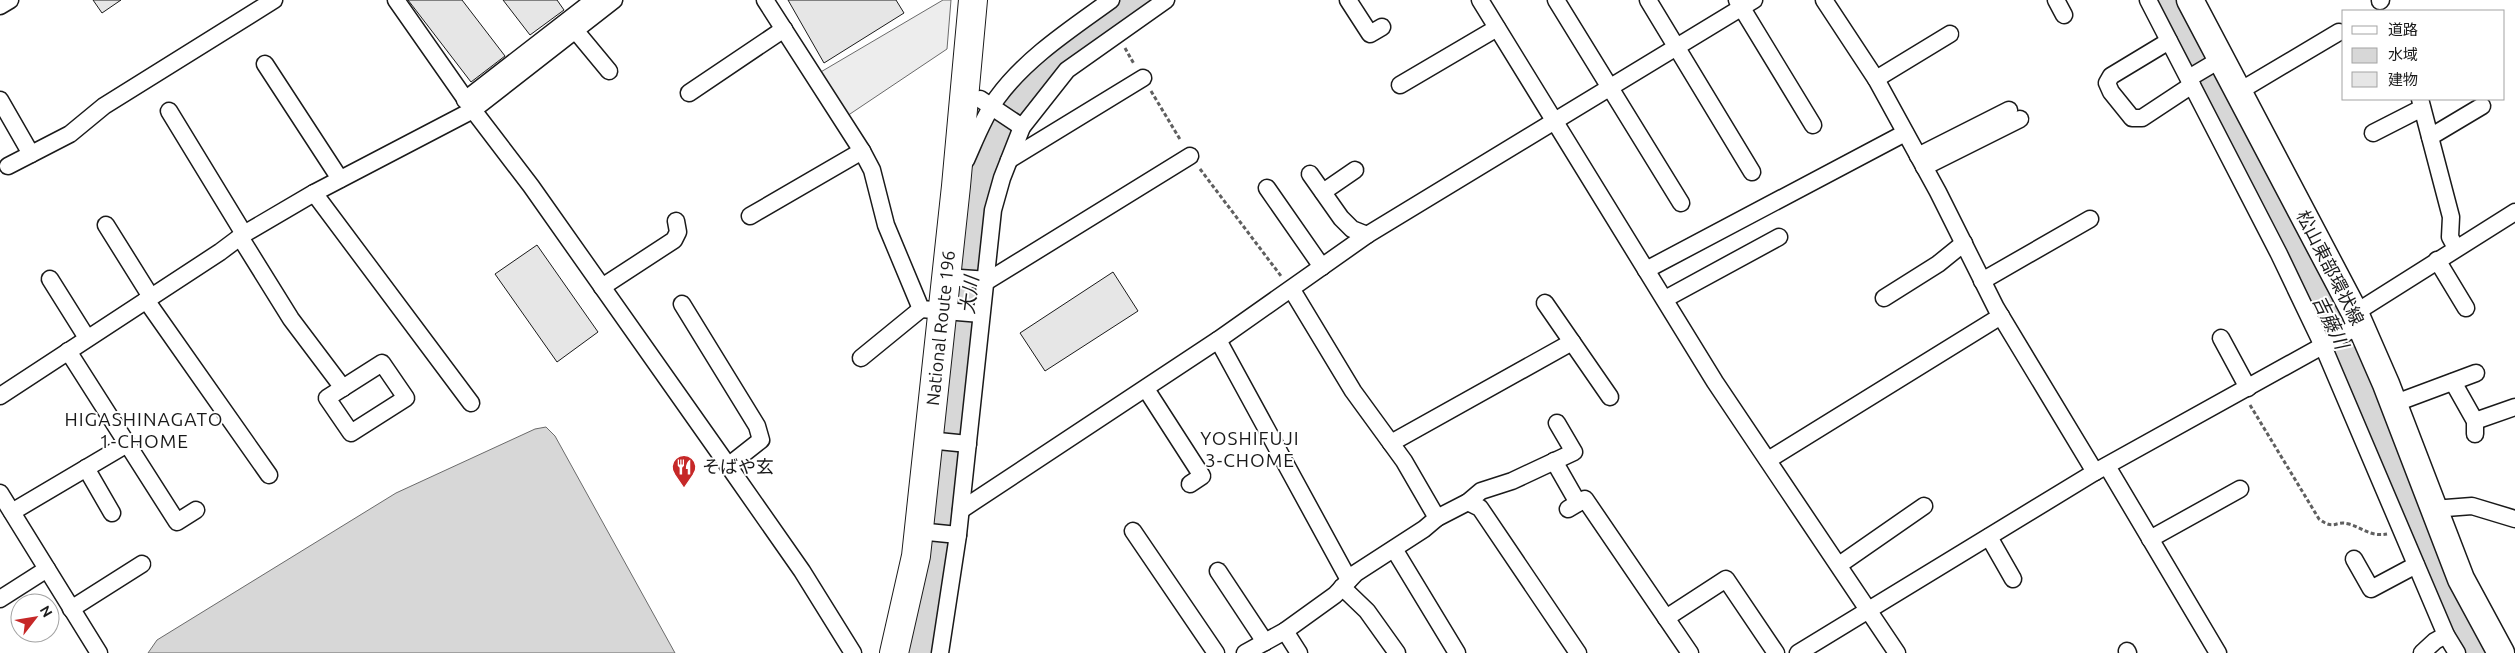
<svg xmlns="http://www.w3.org/2000/svg" width="2515" height="653" viewBox="0 0 2515 653" font-family="Ubuntu,'Noto Sans JP',sans-serif">
<rect width="100%" height="100%" fill="#fff"/>
<polygon fill="#ededed" stroke="#6a6a6a" points="943,0 951,0 947,49 847,116 819,73"/>
<polygon fill="#d7d7d7" stroke="#6a6a6a" points="546,427 555,436 675,653 148,653 157,640 396,493 535,429"/>
<g fill="none" stroke-linecap="round" stroke-linejoin="round">
<g stroke="#d7d7d7" stroke-width="32">
<polyline points="2167,0 2261,179 2359,378 2463,636 2475,653"/>
<polyline points="925,653 941,555 968,294 987,168 1021,103 1060,60 1141,0"/>
</g>
</g>
<g fill="#e6e6e6" stroke="#1a1a1a">
<polygon points="93,0 121,0 102,13"/>
<polygon points="408,0 462,0 505,56 471,82"/>
<polygon points="503,0 557,0 564,10 530,35"/>
<polygon points="788,0 896,0 904,13 824,63"/>
<polygon points="537,245 598,332 557,362 495,274"/>
<polygon points="1113,272 1138,311 1045,371 1020,333"/>
</g>
<g fill="none" stroke-linecap="round" stroke-linejoin="round">
<g stroke="#1a1a1a" stroke-width="19">
<g id="street">
<polyline points="396,0 473,110 531,186 732,471 802,571 853,653"/>
<polyline points="765,0 862,151 872,170 886,225 921,309 981,314"/>
<polyline points="1348,0 1370,34 1382,27"/>
<polyline points="1480,0 1715,382 1897,653"/>
<polyline points="1556,0 1681,203"/>
<polyline points="1648,0 1752,172"/>
<polyline points="1737,0 1813,125"/>
<polyline points="1824,0 1876,79 1938,192 1996,308 2095,472"/>
<polyline points="2056,0 2064,15"/>
<polyline points="2148,0 2279,254 2323,346 2446,635 2457,653"/>
<polyline points="2380,1 2381,0"/>
<polyline points="0,6 10,0"/>
<polyline points="575,30 609,71"/>
<polyline points="2169,41 2111,76 2107,83 2111,92 2132,118 2142,118 2192,85"/>
<polyline points="265,64 340,179"/>
<polyline points="2189,78 2221,59"/>
<polyline points="1876,79 1950,34"/>
<polyline points="1400,85 1497,28"/>
<polyline points="2238,92 2339,32"/>
<polyline points="689,93 784,29"/>
<polyline points="980,99 1022,127"/>
<polyline points="2420,99 2451,217 2450,237 2456,248"/>
<polyline points="0,100 31,154"/>
<polyline points="465,100 594,0"/>
<polyline points="169,111 244,234"/>
<polyline points="2373,133 2422,108"/>
<polyline points="2430,137 2482,106"/>
<polyline points="1918,156 2009,110"/>
<path d="M966,160c9,-20 18,-44 31,-62 29,-40 74,-69 114,-98"/>
<polyline points="1009,160 1143,78"/>
<polyline points="8,166 70,134 104,106 274,0"/>
<polyline points="1924,167 2020,119"/>
<polyline points="1310,174 1341,218 1352,229 1367,235"/>
<polyline points="1267,188 1322,267"/>
<polyline points="1323,192 1355,170"/>
<polyline points="314,193 471,403"/>
<polyline points="750,216 862,151"/>
<polyline points="106,225 151,297"/>
<polyline points="240,237 291,319 343,388"/>
<polyline points="2437,260 2466,308"/>
<polyline points="1646,270 1905,133"/>
<polyline points="946,277 989,280 1190,156"/>
<polyline points="50,279 87,338"/>
<polyline points="1982,281 2090,219"/>
<polyline points="602,287 674,240 678,232 676,221"/>
<polyline points="1292,290 1353,391 1404,461 1437,518"/>
<polyline points="1884,298 1938,264 1964,243"/>
<polyline points="1665,299 1779,237"/>
<polyline points="146,300 269,475"/>
<polyline points="1545,303 1610,397"/>
<polyline points="682,304 757,426 761,440 728,466"/>
<polyline points="2355,313 2515,212"/>
<polyline points="2221,338 2248,388"/>
<polyline points="1218,340 1349,580"/>
<polyline points="68,351 177,522 196,510"/>
<polyline points="861,358 921,309"/>
<polygon points="382,363 406,398 351,433 327,398"/>
<polyline points="2453,382 2475,421 2475,434"/>
<polyline points="1146,389 1202,476 1190,484"/>
<polyline points="0,396 220,252 244,234 314,193 473,110 614,0"/>
<polyline points="2393,404 2476,373"/>
<polyline points="2475,421 2515,407"/>
<polyline points="928,440 968,444"/>
<polyline points="1391,443 1572,342"/>
<polyline points="1768,460 2001,316"/>
<polyline points="1554,461 1578,503"/>
<polyline points="2107,466 2218,653"/>
<polyline points="86,468 112,513"/>
<polyline points="0,493 99,653"/>
<polyline points="1468,502 1480,508 1578,653"/>
<polyline points="1568,509 1585,499 1690,653"/>
<polyline points="2433,509 2472,506 2515,519"/>
<polyline points="961,510 1218,340 1367,235 1754,0"/>
<polyline points="12,512 127,444"/>
<polyline points="918,531 958,535"/>
<polyline points="1133,531 1216,653"/>
<polyline points="1989,537 2013,579"/>
<polyline points="2150,539 2240,489"/>
<polyline points="1394,549 1457,653"/>
<polyline points="2354,559 2371,589 2416,565"/>
<polyline points="1839,565 1924,506"/>
<polyline points="1218,571 1265,642"/>
<polyline points="1342,587 1367,611 1397,653"/>
<polyline points="0,599 47,569"/>
<polyline points="71,609 142,564"/>
<polyline points="1666,618 1726,579 1776,653"/>
<polyline points="1285,631 1299,653"/>
<polyline points="2127,651 2128,653"/>
<polyline points="940,653 958,535 993,210 1002,178 1022,127 1067,70 1166,0"/>
<polyline points="1245,653 1285,631 1335,595 1356,573 1424,529 1437,518 1468,502 1481,491 1512,481 1574,452 1557,423"/>
<polyline points="1798,653 2095,472 2360,325"/>
<polyline points="2422,653 2435,641 2446,635"/>
</g>
</g>
<g stroke="#1a1a1a" stroke-width="29">
<polyline id="primary" points="2190,0 2355,313 2386,384 2461,579 2501,653"/>
</g>
<g stroke="#1a1a1a" stroke-width="30">
<polyline id="highway" points="894,653 916,556 956,186 973,0"/>
</g>
<g stroke="#5f5f5f" stroke-width="3" stroke-dasharray="4 2.5" stroke-linecap="butt">
<polyline points="1125,48 1134,64"/>
<polyline points="1151,91 1181,141"/>
<polyline points="1200,169 1281,276"/>
<path d="M2250,405l69,114c16,12 16,1 30,5 14,4 21,13 38,10"/>
</g>
<use href="#street" stroke="#fff" stroke-width="16"/>
<use href="#primary" stroke="#fff" stroke-width="26"/>
<use href="#highway" stroke="#fff" stroke-width="28"/>
</g>
<defs>
<g id="restaurant-pin" transform="scale(1.25)"><path d="M0 17L-7.5 6A9.5 9.5 0 1 1 7.5 6Z" fill="#c62828" stroke="#fff"/><path d="M-5-6h1v4h1v-4h1v4h1v-4h1v5L-1.5 .5V6h-2V.5L-5-1ZM5-6V6H3V1.5H1.5Q1.5-4 5-6Z" fill="#fff"/></g>
</defs>
<g fill-rule="evenodd">
<use href="#restaurant-pin" x="684" y="467"/>
</g>
<g text-anchor="middle" stroke-width="4" stroke-linejoin="round" paint-order="stroke">
<g font-size="18" fill="#1a1a1a" stroke="#fff">
<text transform="translate(2330 268) rotate(63)" y="6">松山東部環状線</text>
<text transform="translate(941 328) rotate(-84)" y="6">National Route 196</text>
</g>
<g font-size="18" fill="#1a1a1a" stroke="#fff" text-anchor="start">
<text x="702" y="473">そばや玄</text>
</g>
<g font-size="19" font-style="italic" fill="#1a1a1a" stroke="#fff">
<text transform="translate(969 295) rotate(-83)" y="7">大川</text>
<text transform="translate(2331 322) rotate(64)" y="7">吉藤川</text>
</g>
<g font-size="19" letter-spacing="1" fill="#1a1a1a" stroke="#fff">
<text x="144" y="426">HIGASHINAGATO<tspan x="144" dy="22">1-CHOME</tspan></text>
<text x="1250" y="445">YOSHIFUJI<tspan x="1250" dy="22">3-CHOME</tspan></text>
</g>
</g>
<rect x="2342" y="10" width="162" height="90" fill="#ffffff" stroke="#a3a3a3"/>
<rect x="2352" y="26" width="25" height="8" fill="#ffffff" stroke="#a3a3a3"/>
<text x="2388" y="35" font-size="15" fill="#1a1a1a">道路</text>
<rect x="2352" y="48" width="25" height="15" fill="#d7d7d7" stroke="#a3a3a3"/>
<text x="2388" y="60" font-size="15" fill="#1a1a1a">水域</text>
<rect x="2352" y="72" width="25" height="15" fill="#e6e6e6" stroke="#a3a3a3"/>
<text x="2388" y="85" font-size="15" fill="#1a1a1a">建物</text>
<g transform="translate(35 618) rotate(59)"><circle r="24" fill="#ffffff" stroke="#a3a3a3"/>
<path d="M0-4L9 19L0 12L-9 19Z" fill="#c62828"/>
<text y="-8" font-size="14" font-weight="bold" text-anchor="middle" fill="#1a1a1a">N</text>
</g>
</svg>
